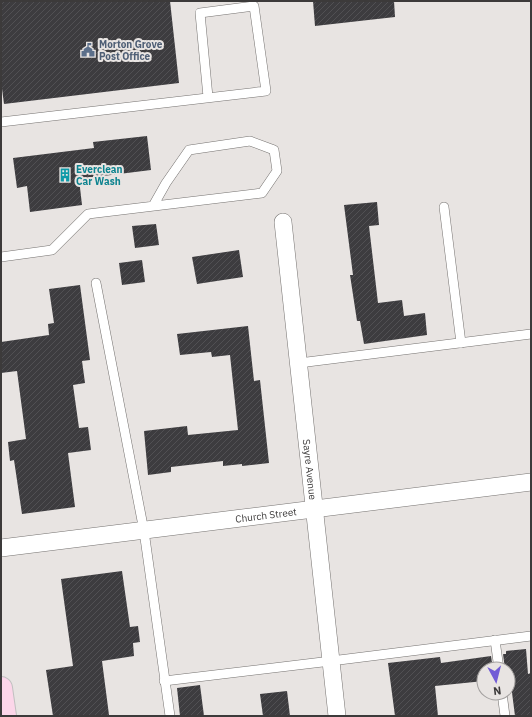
<svg xmlns="http://www.w3.org/2000/svg" width="532" height="717" viewBox="0 0 532 717" font-family="'IBM Plex Sans',sans-serif">
<defs>
<pattern id="building-hatch" width="6" height="6" patternUnits="userSpaceOnUse"><rect width="6" height="6" fill="#3d3c3f"/><path d="M-1 1l2-2M0 6l6-6M5 7l2-2" fill="none" stroke="#515053"/></pattern>
</defs>
<rect width="100%" height="100%" fill="#e8e4e2"/>
<g fill="url(#building-hatch)">
<polygon points="1,1 170,1 179,83 4,104 1,81"/>
<polygon points="313,1 394,1 395,17 315,26"/>
<polygon points="147,136 151,170 79,179 82,205 30,212 27,186 17,188 13,158 94,148 93,142"/>
<polygon points="377,202 379,225 369,226 378,303 402,300 404,316 425,313 427,335 364,344 360,321 357,321 350,275 353,275 344,205"/>
<polygon points="156,224 159,245 135,248 132,226"/>
<polygon points="239,250 243,277 197,284 192,257"/>
<polygon points="142,260 145,282 122,285 119,263"/>
<polygon points="80,285 90,360 82,361 85,383 73,385 79,428 88,427 91,450 68,453 75,507 22,514 14,460 10,461 8,442 26,439 17,371 1,373 1,342 49,335 48,324 54,323 49,289"/>
<polygon points="248,326 254,381 260,380 269,463 242,466 242,464 223,466 223,461 171,467 171,472 148,475 144,431 187,426 188,435 238,430 230,355 212,357 211,352 180,355 177,334"/>
<polygon points="122,571 130,627 138,626 140,642 133,643 134,656 102,661 109,715 53,716 46,670 73,666 61,579"/>
<polygon points="526,649 528,674 531,673 531,716 515,716 510,677 508,677 508,669 505,669 503,654 506,654 506,651"/>
<polygon points="491,656 493,669 484,669 484,681 435,686 438,716 395,716 388,663 440,657 441,663"/>
<polygon points="200,685 204,716 180,716 177,688"/>
<polygon points="287,691 290,716 263,716 260,694"/>
</g>
<g fill="none" stroke-linecap="round" stroke-linejoin="round">
<g stroke="#757270" stroke-width="10">
<g id="service">
<polyline points="1,122 266,91 254,6 200,13 208,97"/>
<polyline points="444,207 461,343"/>
<polyline points="1,257 52,250 88,214 262,193 277,171 274,150 250,141 189,150 166,183 153,206"/>
<polyline points="96,283 144,531 170,716"/>
<polyline points="299,363 531,334"/>
<polyline points="495,640 499,669"/>
<polyline points="164,681 331,661 531,636"/>
<polyline points="502,693 505,716"/>
</g>
</g>
<g stroke="#757270" stroke-width="18">
<g id="minor">
<path id="s1" d="M283,222l54,494"/>
<path id="s2" d="M1,548l530,-66"/>
</g>
</g>
<g stroke="#c1c0c0" stroke-width="24">
<polyline id="primary" points="1,688 5,716"/>
</g>
<use href="#service" stroke="#fff" stroke-width="9"/>
<use href="#minor" stroke="#fff" stroke-width="17"/>
<use href="#primary" stroke="#fcd6e9" stroke-width="22"/>
</g>
<defs>
<g id="civic-bare" transform="scale(1.08)"><path d="M-.6-6.5H3V-4.5H.6V-3L4-1V1h2V6H-6V1h2V-1L-.6-3ZM-1.2 2.5V6h2.4V2.5Z" fill="#5c6f8a" stroke="#e8e4e2" stroke-width="2.5" paint-order="stroke"/></g>
<g id="building-bare" transform="scale(1.08)"><path d="M-4-6H4V6H1V3H-1V6H-4ZM-2.5-4.3h1.7v1.8h-1.7ZM.8-4.3h1.7v1.8H.8ZM-2.5-1h1.7V.8h-1.7ZM.8-1h1.7V.8H.8Z" fill="#0f9aa8" stroke="#e8e4e2" stroke-width="2.5" paint-order="stroke"/></g>
</defs>
<g fill-rule="evenodd">
<use href="#civic-bare" x="88" y="50"/>
<use href="#building-bare" x="65" y="175"/>
</g>
<g text-anchor="middle" stroke-width="4" stroke-linejoin="round" paint-order="stroke">
<g font-size="10" font-weight="bold" fill="#4e5e75" stroke="#e8e4e2" text-anchor="start">
<text x="99" y="48">Morton Grove<tspan x="99" dy="12">Post Office</tspan></text>
</g>
<g font-size="10" font-weight="bold" fill="#0d838f" stroke="#e8e4e2" text-anchor="start">
<text x="76" y="173">Everclean<tspan x="76" dy="12">Car Wash</tspan></text>
</g>
<g font-size="10" fill="#3c3a3a" stroke="#e8e4e2">
<text dy="4" stroke="none"><textPath href="#s1" startOffset="249">Sayre Avenue</textPath></text>
<text dy="4" stroke="none"><textPath href="#s2" startOffset="267">Church Street</textPath></text>
</g>
</g>
<rect width="532" height="717" fill="none" stroke="#3c3a3a" stroke-width="4"/>
<g transform="translate(496 681) rotate(173)"><circle r="19" fill="#e8e4e2" stroke="#a3a09f"/>
<path d="M0-3L7 15L0 10L-7 15Z" fill="#725cd6"/>
<text y="-6" font-size="11" font-weight="bold" text-anchor="middle" fill="#3c3a3a">N</text>
</g>
</svg>
